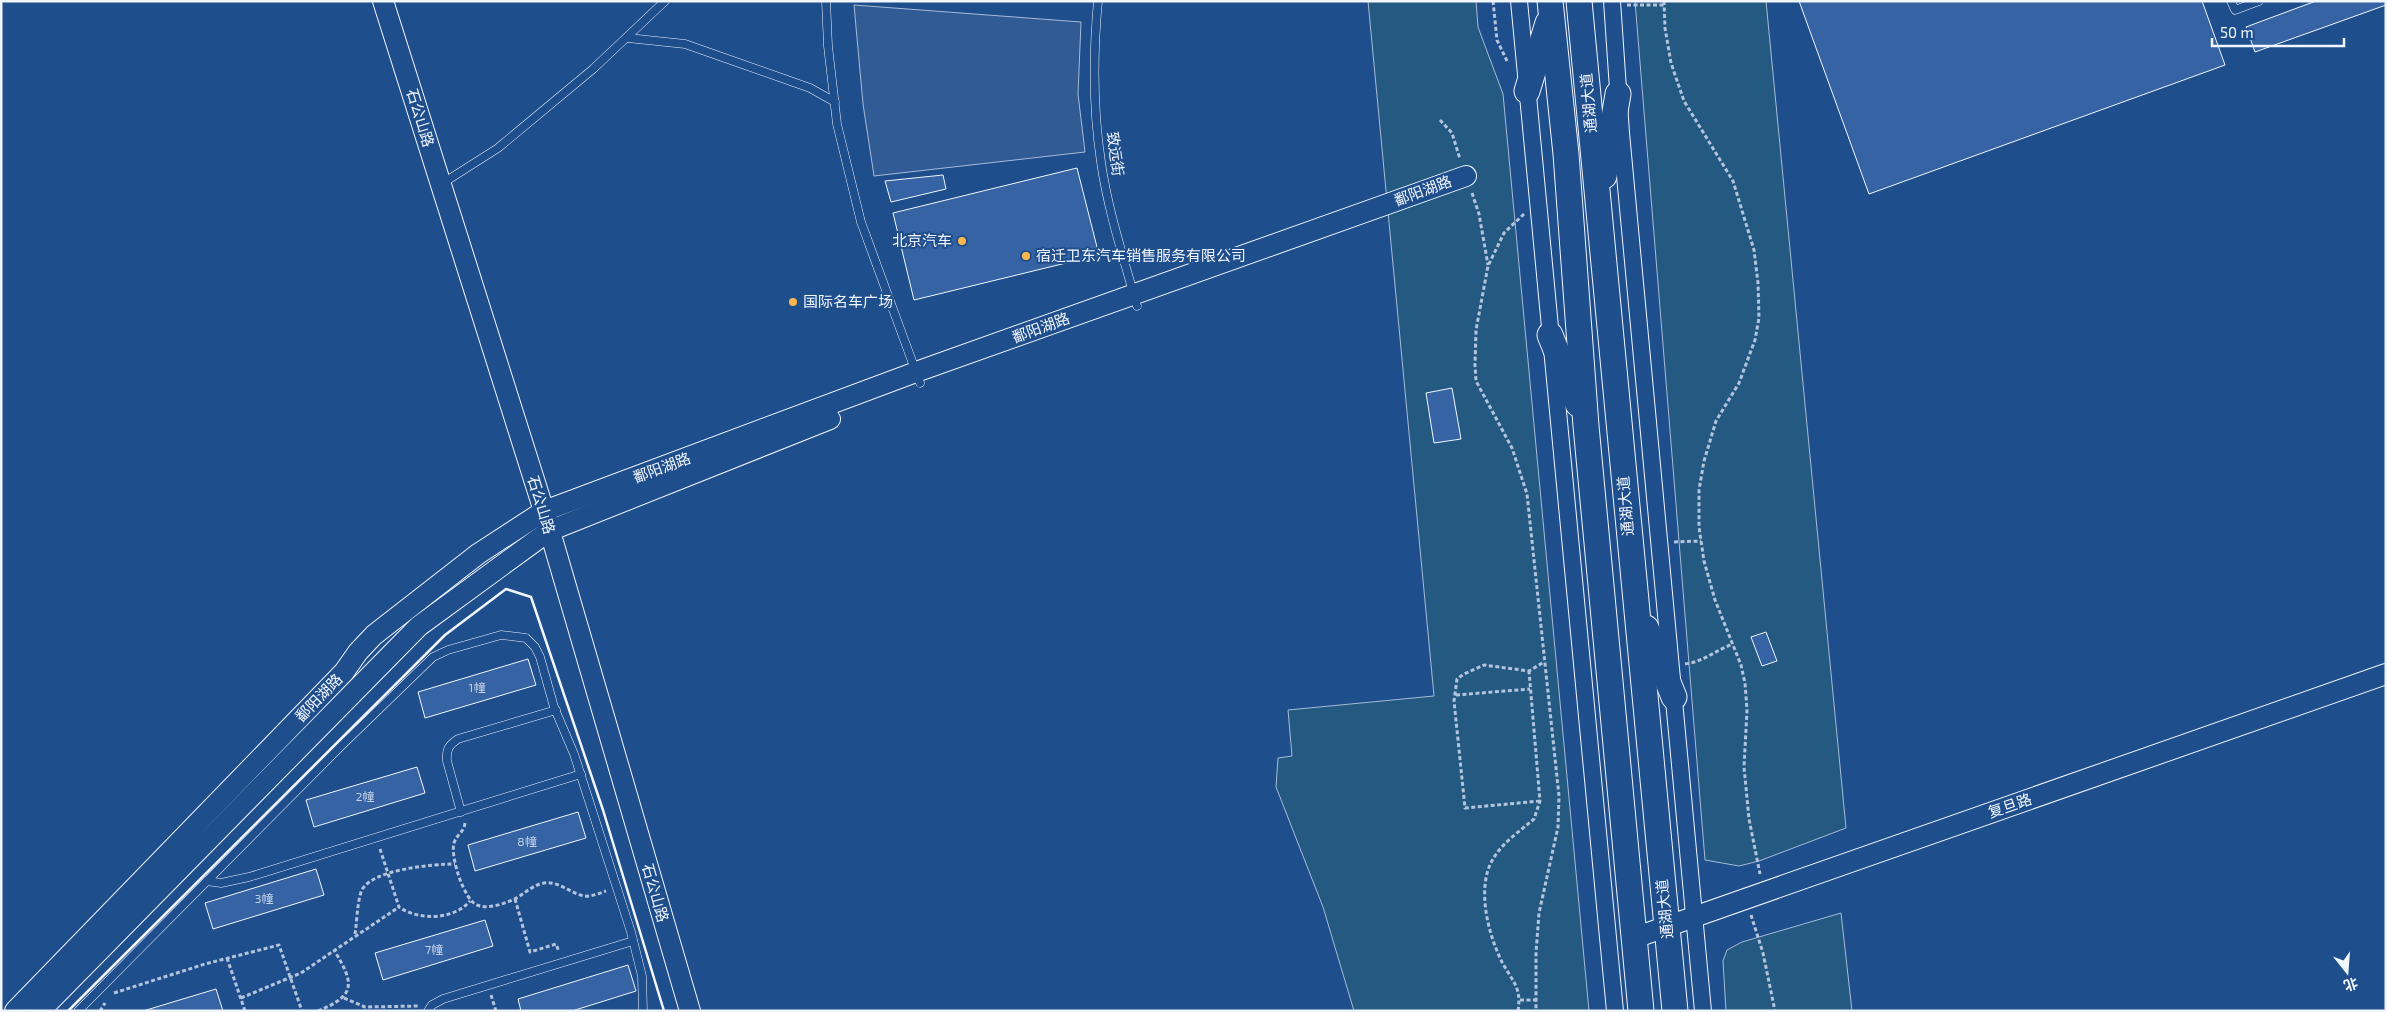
<svg xmlns="http://www.w3.org/2000/svg" width="2387" height="1012" viewBox="0 0 2387 1012" font-family="'Exo 2','Noto Sans SC',sans-serif">
<rect width="100%" height="100%" fill="#1f4e8c"/>
<g fill="#245a82" stroke="#a8bbd7">
<polygon points="1368,1 1476,1 1478,27 1503,94 1589,1011 1354,1011 1323,907 1276,787 1278,758 1292,756 1288,710 1434,696"/>
<polygon points="1635,1 1766,1 1846,828 1759,861 1739,866 1705,860"/>
<polygon points="1841,913 1852,1011 1726,1011 1723,961 1727,950 1742,942"/>
</g>
<polygon fill="#305b95" stroke="#a8bbd7" points="854,5 1081,22 1078,94 1085,152 874,176 863,104"/>
<g fill="#3563a3" stroke="#f2f6ff">
<polygon points="1799,1 2202,1 2225,65 1869,194"/>
<polygon points="2316,1 2386,1 2386,5 2255,52 2246,27"/>
<polygon points="1077,168 1099,255 914,300 893,213"/>
<polygon points="943,175 946,189 891,202 885,181"/>
<polygon points="1452,388 1461,439 1434,443 1426,393"/>
<polygon points="1766,632 1777,661 1762,666 1751,637"/>
<polygon points="528,659 536,685 425,718 418,692"/>
<polygon points="417,767 425,793 314,827 306,800"/>
<polygon points="578,812 586,838 475,871 468,845"/>
<polygon points="316,869 324,895 213,929 205,903"/>
<polygon points="485,920 493,946 383,980 375,953"/>
<polygon points="628,965 636,991 572,1011 521,1011 518,999"/>
<polygon points="216,989 223,1011 143,1011"/>
</g>
<g fill="none" stroke-linecap="round" stroke-linejoin="round">
<g stroke="#f2f6ff" stroke-width="9">
<g id="service">
<polyline points="826,1 828,46 837,124 861,222 920,383"/>
<path d="M1098,1c-5,53 -5,108 3,161 7,49 23,97 36,144"/>
<polyline points="2231,1 2235,10 2259,1"/>
<polyline points="628,38 685,44 810,88 835,102"/>
<polyline points="443,183 498,148 593,69 665,1"/>
<path d="M461,812l-14,-51c-1,-12 2,-16 11,-22l98,-29"/>
<polyline points="207,881 221,883 249,877 581,774"/>
<polyline points="78,1011 341,746 433,657 448,650 501,635 526,638 535,647 540,657 554,707 574,754 631,932 642,976 643,1011"/>
<polyline points="428,1011 432,1005 443,999 633,941"/>
</g>
</g>
<g stroke="#f2f6ff" stroke-width="18">
<g id="minor">
<polyline points="1519,1 1615,1011"/>
<polyline points="1612,1 1621,133 1703,1011"/>
</g>
</g>
<g stroke="#f2f6ff" stroke-width="22">
<g id="tertiary">
<polyline points="383,1 544,511 690,1011"/>
<polyline points="1634,938 2386,674"/>
<polyline points="15,1011 344,672 358,652 374,635 478,554 544,511 916,372 1466,176"/>
<polyline points="40,1011 419,626 549,531 830,419"/>
</g>
</g>
<g stroke="#f2f6ff" stroke-width="27">
<g id="primary">
<polyline points="1550,1 1566,154 1586,426 1641,1011"/>
<polyline points="1579,1 1675,1011"/>
<polyline points="1527,91 1548,23"/>
<polyline points="1604,176 1618,94"/>
<polyline points="1550,335 1578,404"/>
<polyline points="1646,628 1674,697"/>
</g>
</g>
<g stroke="#b3c4dc" stroke-width="3" stroke-dasharray="4 2.5" stroke-linecap="butt">
<polyline points="1493,1 1497,40 1508,63"/>
<polyline points="1664,1 1665,28 1671,63 1684,101 1733,181 1754,250 1758,283 1759,318 1755,340 1739,383 1716,421 1704,461 1699,490 1699,527 1704,561 1715,600 1741,665 1745,683 1747,710 1744,767 1749,819 1760,874"/>
<polyline points="1627,5 1664,5"/>
<polyline points="1440,120 1452,133 1460,159"/>
<polyline points="1472,193 1479,214 1488,265"/>
<polyline points="1524,214 1504,233 1488,266 1476,330 1475,365 1476,381 1512,448 1527,494 1559,796 1558,827 1539,913 1536,953 1536,1011"/>
<polyline points="1674,542 1701,541"/>
<path d="M1685,664c18,-2 31,-14 48,-20"/>
<polyline points="1456,695 1530,689"/>
<polyline points="1540,801 1465,808 1454,701 1457,679 1464,674 1484,665 1529,671 1544,662"/>
<path d="M465,823c-1,9 -8,11 -11,20 -4,13 10,57 23,62 11,4 22,0 33,-4 12,-4 21,-16 34,-18 15,-2 26,10 40,13 7,1 16,-3 22,-5"/>
<path d="M380,849l19,58c20,14 55,13 71,-6"/>
<polyline points="515,899 530,952 556,944 559,952"/>
<polyline points="1751,915 1763,953 1775,1011"/>
<path d="M355,934c2,-13 2,-29 6,-42 8,-23 74,-28 94,-28"/>
<polyline points="227,958 245,1011"/>
<polyline points="114,993 205,964 279,945 302,1011"/>
<polyline points="491,995 496,1011"/>
<polyline points="241,998 301,973 399,907"/>
<polyline points="344,998 365,1007 419,1006"/>
<polyline points="1520,1000 1536,1000"/>
<polyline points="100,1011 105,1003"/>
<path d="M318,1011c39,-16 36,-28 16,-61"/>
<path d="M1518,1011c4,-24 -6,-30 -16,-49 -14,-28 -26,-75 -9,-103 9,-16 27,-28 41,-40l6,-18 -11,-130"/>
</g>
<use href="#service" stroke="#1f4e8c" stroke-width="8"/>
<use href="#minor" stroke="#1f4e8c" stroke-width="16"/>
<use href="#tertiary" stroke="#1f4e8c" stroke-width="20"/>
<use href="#primary" stroke="#1f4e8c" stroke-width="25"/>
<polyline stroke="#f2f6ff" stroke-width="2.5" points="68,1011 445,635 506,589 531,597 603,810 664,1011"/>
</g>
<g fill="#ffb74d" stroke="#1f4e8c" stroke-width="2">
<circle cx="962" cy="241" r="5"/>
<circle cx="1026" cy="256" r="5"/>
<circle cx="793" cy="302" r="5"/>
</g>
<g text-anchor="middle" stroke-width="4" stroke-linejoin="round" paint-order="stroke">
<g font-size="12" fill="#c3d1e8">
<text x="477" y="692">1幢</text>
<text x="365" y="801">2幢</text>
<text x="527" y="846">8幢</text>
<text x="264" y="903">3幢</text>
<text x="434" y="954">7幢</text>
</g>
<g font-size="15" fill="#f2f6ff" stroke="#1f4e8c">
<text transform="translate(1589 103) rotate(-95)" y="5">通湖大道</text>
<text transform="translate(420 118) rotate(73)" y="5">石公山路</text>
<text transform="translate(1115 154) rotate(82)" y="5">致远街</text>
<text transform="translate(1423 191) rotate(-20)" y="5">鄱阳湖路</text>
<text transform="translate(1041 328) rotate(-20)" y="5">鄱阳湖路</text>
<text transform="translate(662 468) rotate(-20)" y="5">鄱阳湖路</text>
<text transform="translate(541 505) rotate(73)" y="5">石公山路</text>
<text transform="translate(1626 506) rotate(-95)" y="5">通湖大道</text>
<text transform="translate(319 698) rotate(-46)" y="5">鄱阳湖路</text>
<text transform="translate(2010 806) rotate(-19)" y="5">复旦路</text>
<text transform="translate(655 893) rotate(74)" y="5">石公山路</text>
<text transform="translate(1665 909) rotate(-96)" y="5">通湖大道</text>
</g>
<g font-size="15" fill="#f2f6ff" stroke="#1f4e8c" text-anchor="start">
<text x="952" y="246" text-anchor="end">北京汽车</text>
<text x="1036" y="261">宿迁卫东汽车销售服务有限公司</text>
<text x="803" y="307">国际名车广场</text>
</g>
</g>
<rect width="2387" height="1012" fill="none" stroke="#f2f6ff" stroke-width="5"/>
<g transform="translate(2347 972) rotate(163)" stroke="#1f4e8c" stroke-width="4" paint-order="stroke">
<path d="M0-4L9 19L0 12L-9 19Z" fill="#f2f6ff"/>
<text y="-8" font-size="14" font-weight="bold" text-anchor="middle" fill="#f2f6ff">北</text>
</g>
<path d="M2212 38v8h132v-8" fill="none" stroke="#f2f6ff" stroke-width="2.5"/>
<text x="2220" y="38" font-size="15" fill="#f2f6ff" stroke="#1f4e8c" stroke-width="4" paint-order="stroke">50 m</text>
</svg>
